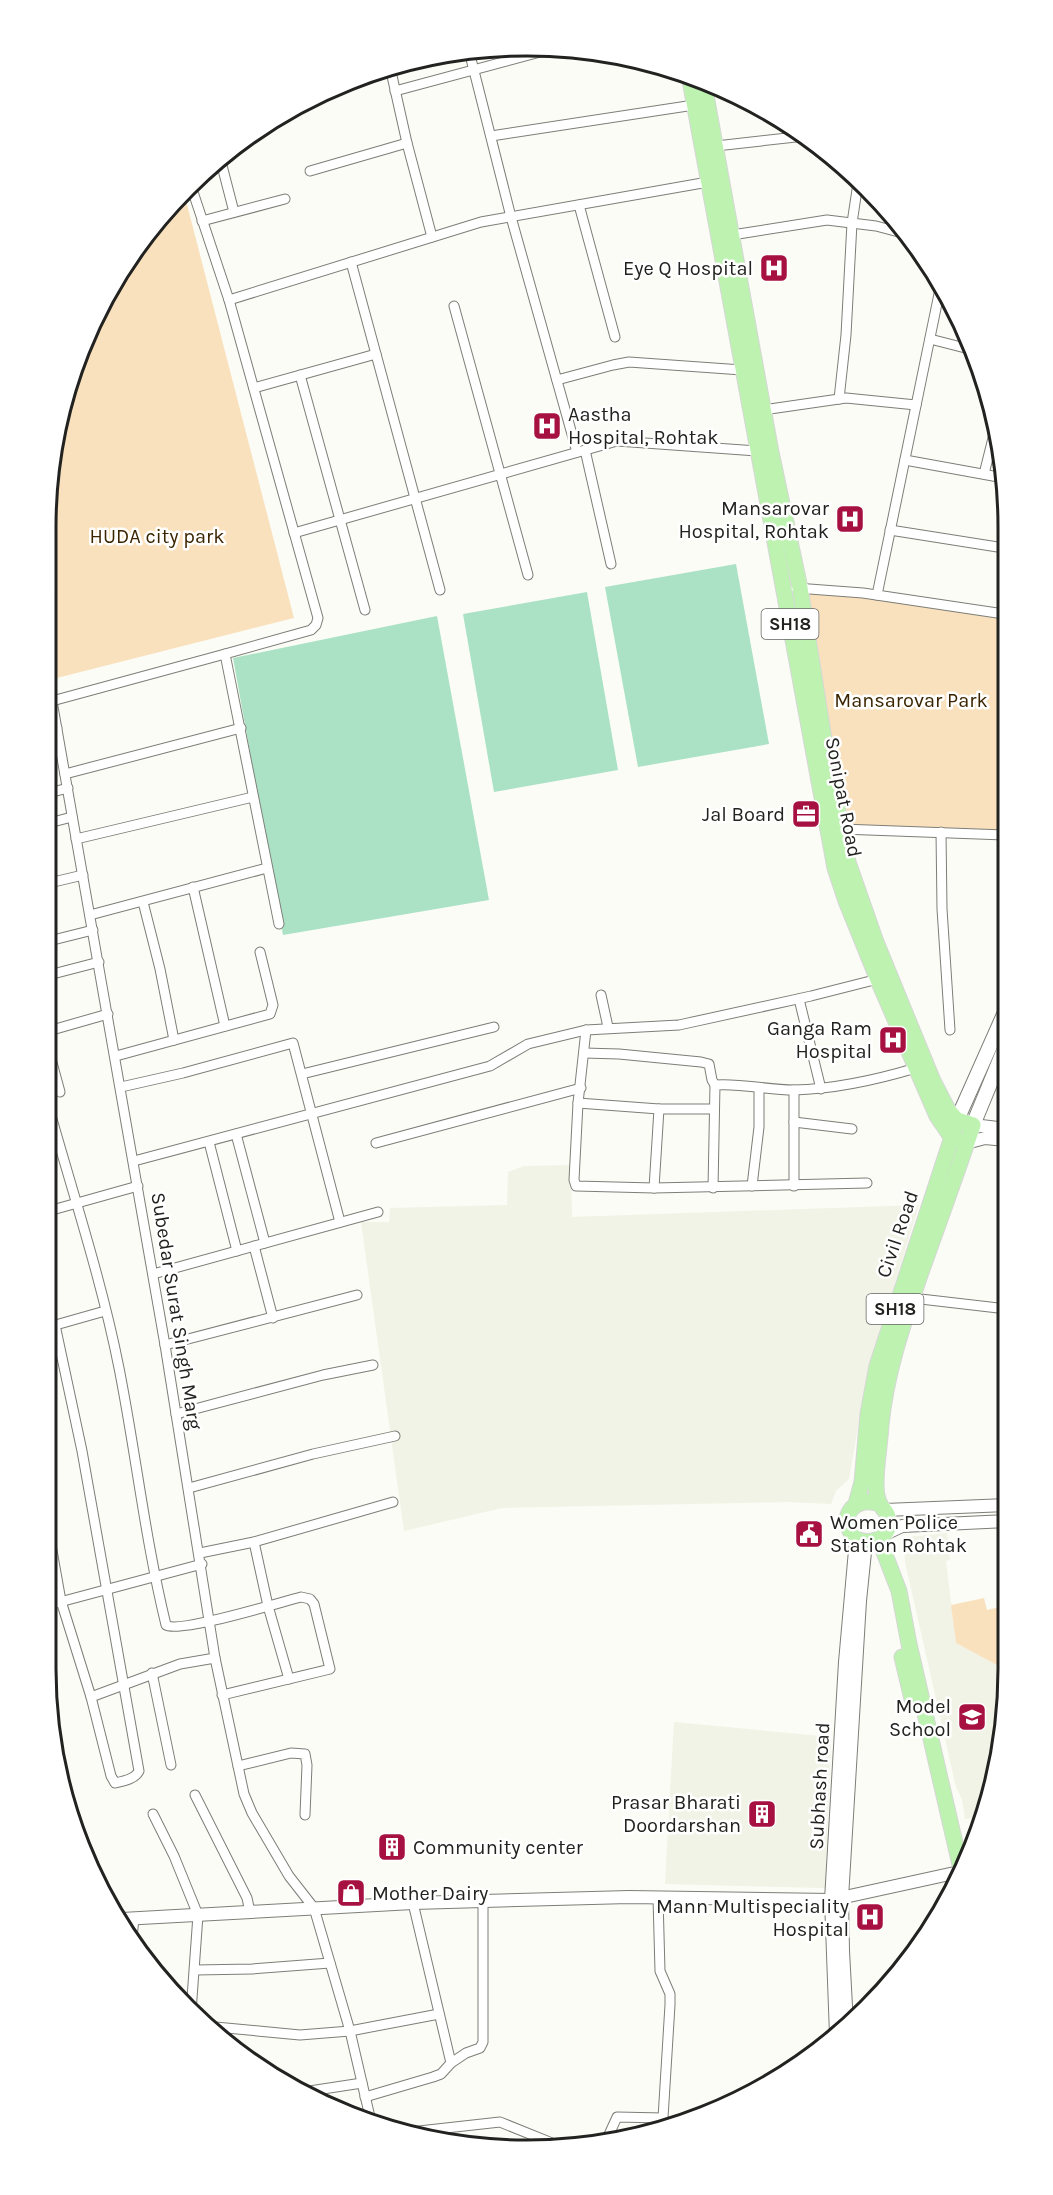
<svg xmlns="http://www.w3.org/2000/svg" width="1053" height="2195" viewBox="0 0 1053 2195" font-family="Karla,sans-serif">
<rect width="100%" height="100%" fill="#fbfcf6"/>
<g fill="#f0f3e5">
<polygon points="571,1165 572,1217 919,1205 868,1371 849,1479 836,1491 831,1504 787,1502 502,1508 404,1531 361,1222 389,1222 390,1208 507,1205 508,1172 524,1166"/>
<polygon points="947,1533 950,1560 946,1561 956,1643 1008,1671 999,1763 982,1817 965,1819 962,1799 956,1787 905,1562 904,1542 909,1537"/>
<polygon points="674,1722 831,1737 825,1888 665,1884"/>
</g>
<g fill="#fae1be">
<polygon points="183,189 294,618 45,681 45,526 54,432 82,342 126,259"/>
<polygon points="796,589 877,595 1004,616 1005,836 840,831"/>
<polygon points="984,1598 987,1610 1008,1605 1008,1671 956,1643 951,1605"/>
</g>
<g fill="#abe2c5">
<polygon points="736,564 769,744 638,767 605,587"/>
<polygon points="587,592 618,770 494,792 463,614"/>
<polygon points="437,616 489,900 283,935 233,658"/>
</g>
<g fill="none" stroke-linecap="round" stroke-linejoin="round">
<g stroke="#7d7e78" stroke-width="11">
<g id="minor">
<polyline points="469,51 511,217 577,452"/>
<polyline points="390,67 407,143 432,237"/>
<polyline points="395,91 555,48"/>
<polyline points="491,136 694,105"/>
<polyline points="716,146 805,136"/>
<polyline points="220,158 234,212"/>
<polyline points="310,171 407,143"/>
<polyline points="190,183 229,300 318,618 316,625 311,630 225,654 279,924"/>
<polyline points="579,205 615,337"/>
<polyline points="202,221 285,199"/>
<polyline points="732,235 827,220 876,226 910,235"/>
<polyline points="351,262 440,590"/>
<polyline points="229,300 481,222 708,182"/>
<polyline points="454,306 528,575"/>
<polyline points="930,339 973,350"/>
<polyline points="300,375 365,610"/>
<polyline points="557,380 613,365 629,362 742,370"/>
<polyline points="254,388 376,354"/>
<polyline points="839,399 846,335 852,223 858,183"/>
<polyline points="763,410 846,398 916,405"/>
<polyline points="585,450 611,564"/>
<polyline points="905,460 1004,478"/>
<polyline points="984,474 995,430"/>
<polyline points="890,530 1004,548"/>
<polyline points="294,533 617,441 757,451"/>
<polyline points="796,588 863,593 1004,614"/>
<polyline points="877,595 940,289"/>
<polyline points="45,693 50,695 52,701 225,654"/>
<polyline points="52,701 165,1345 215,1658 238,1766 244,1794 252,1813 289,1876 314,1908 350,2031 370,2117"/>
<polyline points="45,732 57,728"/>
<polyline points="65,774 241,728"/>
<polyline points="45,794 68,788"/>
<polyline points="45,824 72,817"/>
<polyline points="841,829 1005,835"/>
<polyline points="941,832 942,909 950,1030"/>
<polyline points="76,839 253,797"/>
<polyline points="45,884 83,875"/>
<polyline points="193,887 225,1026"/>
<polyline points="143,902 160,969 174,1040"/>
<polyline points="90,915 267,868"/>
<polyline points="45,942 93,930"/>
<polyline points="45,976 99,962"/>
<polyline points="601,995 608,1027"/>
<polyline points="799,999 821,1089"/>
<polyline points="586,1030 578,1103 574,1180 576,1186 654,1188 867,1183"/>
<polyline points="45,1032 108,1014"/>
<polyline points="45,1037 60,1092"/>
<polyline points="584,1053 619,1054 701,1062 709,1064 712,1080 715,1085"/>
<polyline points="116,1056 270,1014 273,1005 260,952"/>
<polyline points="302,1074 494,1027"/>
<polyline points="121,1087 183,1073 293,1043 340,1222"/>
<polyline points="578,1103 659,1109 714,1109"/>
<path d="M50,1112c24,85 52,170 69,256 17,86 26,171 47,257 12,9 115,-23 135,-28l9,2 4,5 16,65 -108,26"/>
<polyline points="794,1122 852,1129"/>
<polyline points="236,1134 265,1243"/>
<polyline points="209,1142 237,1251"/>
<polyline points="376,1143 581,1088"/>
<polyline points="134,1161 490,1066 528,1044 586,1030 679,1025 811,996 882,978"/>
<polyline points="752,1186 759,1127 759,1089"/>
<polyline points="794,1186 794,1090"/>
<polyline points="654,1188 659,1109"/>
<path d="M713,1188l2,-103c26,-2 52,5 79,5 42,-1 82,-10 122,-22"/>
<polyline points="45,1212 138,1186"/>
<polyline points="254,1246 273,1318"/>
<polyline points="153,1274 378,1212"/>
<polyline points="912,1298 1007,1309"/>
<polyline points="45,1328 105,1311"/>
<polyline points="165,1345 357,1295"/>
<polyline points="176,1414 323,1375 373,1365"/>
<polyline points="189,1488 313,1454 395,1436"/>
<path d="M45,1511l16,90 30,96 20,79 4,7c9,-2 20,-4 24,-12l-57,-320 -27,-126"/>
<polyline points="254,1542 268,1606 289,1679"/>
<polyline points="200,1553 254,1542 393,1502"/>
<polyline points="45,1606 202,1564"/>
<polyline points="152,1673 171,1765"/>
<polyline points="91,1697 180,1664 215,1658"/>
<polyline points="238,1766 291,1753 305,1754 307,1765 305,1815"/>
<polyline points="195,1795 247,1898 250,1912"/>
<polyline points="153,1814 174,1856 198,1915 191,2012"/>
<polyline points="132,1938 134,1918"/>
<polyline points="195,1970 252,1969 330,1963"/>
<polyline points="205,2026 300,2035 350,2031 439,2014"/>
<polyline points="451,2063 466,2053 480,2048 483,2042 483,1901"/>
<polyline points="303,2092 362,2083"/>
<polyline points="365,2097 433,2077 441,2074 451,2063 413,1903"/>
<polyline points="410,2132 500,2122 557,2145"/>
<polyline points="606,2141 617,2117 663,2118 670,2005 670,1994 660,1971 658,1898"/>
</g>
</g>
<g stroke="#7d7e78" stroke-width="14">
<g id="tertiary">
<polyline points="973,1125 1006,1129"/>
<polyline points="966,1143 985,1138 1006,1140"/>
<polyline points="885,1510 1007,1505"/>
<polyline points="885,1534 902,1526 1007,1521"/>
<polyline points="122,1919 413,1903 629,1897 831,1900 959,1872"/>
<polyline points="847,2025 843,1951 842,1898 860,1601 866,1542"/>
<polyline points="836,2035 831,1900 845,1662 856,1539"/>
</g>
</g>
<g stroke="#7d7e78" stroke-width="16">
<g id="secondary">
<polyline points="957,1120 1006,1010"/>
<polyline points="973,1125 1006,1045"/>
</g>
</g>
<g stroke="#d7d7d7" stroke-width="17">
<g id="primary">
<polyline points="689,75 835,868 846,901 878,980 937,1116 952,1138 966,1143"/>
<path d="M703,79l68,373 29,136 26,164 22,110 28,80 57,139 15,29 9,10 16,5c-17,50 -35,100 -53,150 -17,49 -34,98 -39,150 -1,19 -5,39 -5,59 0,7 1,16 5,22 3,4 6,6 7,11 5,20 -16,29 -32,22 -20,-20 -3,-45 24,-35"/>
<polyline points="856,1504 862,1482 868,1414 877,1366 955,1128"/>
<polyline points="879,1539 899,1591 909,1644 961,1869"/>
<polyline points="902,1657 913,1703"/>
</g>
</g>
<use href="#minor" stroke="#fff" stroke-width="9"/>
<use href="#tertiary" stroke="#fff" stroke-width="12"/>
<use href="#secondary" stroke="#fff" stroke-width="14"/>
<use href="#primary" stroke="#bdf2b1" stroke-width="15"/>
</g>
<defs>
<g id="hospital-square" transform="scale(1.5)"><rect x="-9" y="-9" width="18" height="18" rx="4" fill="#a71142" stroke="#fff"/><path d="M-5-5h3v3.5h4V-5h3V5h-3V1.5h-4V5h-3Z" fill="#fff"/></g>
<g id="office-square" transform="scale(1.5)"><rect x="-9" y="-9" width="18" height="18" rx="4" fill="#a71142" stroke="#fff"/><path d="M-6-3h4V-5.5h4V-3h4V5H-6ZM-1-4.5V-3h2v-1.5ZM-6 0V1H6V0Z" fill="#fff"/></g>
<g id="civic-square" transform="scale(1.5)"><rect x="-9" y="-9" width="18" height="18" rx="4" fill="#a71142" stroke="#fff"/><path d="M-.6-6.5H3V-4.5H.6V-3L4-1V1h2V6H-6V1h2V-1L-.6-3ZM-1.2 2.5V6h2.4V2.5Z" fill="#fff"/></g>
<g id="school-square" transform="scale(1.5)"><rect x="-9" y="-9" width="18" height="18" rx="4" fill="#a71142" stroke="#fff"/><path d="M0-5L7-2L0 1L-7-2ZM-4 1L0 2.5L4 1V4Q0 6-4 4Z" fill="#fff"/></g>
<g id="building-square" transform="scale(1.5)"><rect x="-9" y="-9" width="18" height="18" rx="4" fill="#a71142" stroke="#fff"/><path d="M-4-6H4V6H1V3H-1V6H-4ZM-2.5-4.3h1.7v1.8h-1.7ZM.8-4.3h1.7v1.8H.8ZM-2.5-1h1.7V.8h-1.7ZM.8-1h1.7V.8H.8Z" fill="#fff"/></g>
<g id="shop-square" transform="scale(1.5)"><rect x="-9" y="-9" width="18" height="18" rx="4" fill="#a71142" stroke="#fff"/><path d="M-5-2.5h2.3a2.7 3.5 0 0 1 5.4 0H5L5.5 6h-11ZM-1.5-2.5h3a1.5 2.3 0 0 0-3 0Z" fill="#fff"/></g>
</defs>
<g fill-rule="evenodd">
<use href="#hospital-square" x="774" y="268"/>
<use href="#hospital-square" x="547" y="426"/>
<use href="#hospital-square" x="850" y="519"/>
<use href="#office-square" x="806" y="814"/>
<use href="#hospital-square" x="893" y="1040"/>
<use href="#civic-square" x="809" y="1534"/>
<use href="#school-square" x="972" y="1717"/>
<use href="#building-square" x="762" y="1814"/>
<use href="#building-square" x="392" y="1847"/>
<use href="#shop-square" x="351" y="1893"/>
<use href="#hospital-square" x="870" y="1917"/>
</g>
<g text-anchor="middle" stroke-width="5" stroke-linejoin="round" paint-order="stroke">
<g fill="#fff" stroke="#646463" stroke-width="1.5">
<rect x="761.5" y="609" width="57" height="30" rx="4.5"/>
<rect x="866.5" y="1294" width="57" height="30" rx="4.5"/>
</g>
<g font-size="18" font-weight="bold" fill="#222220">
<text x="790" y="630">SH18</text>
<text x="895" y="1315">SH18</text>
</g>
<g font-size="20" fill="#222220" stroke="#fff" text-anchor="end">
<text x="753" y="275">Eye Q Hospital</text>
<text x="568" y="421" text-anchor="start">Aastha<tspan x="568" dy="23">Hospital, Rohtak</tspan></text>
<text x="829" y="515">Mansarovar<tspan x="829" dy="23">Hospital, Rohtak</tspan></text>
<text x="785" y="821">Jal Board</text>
<text x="872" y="1035">Ganga Ram<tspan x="872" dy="23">Hospital</tspan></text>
<text x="830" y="1529" text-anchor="start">Women Police<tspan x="830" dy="23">Station Rohtak</tspan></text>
<text x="951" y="1713">Model<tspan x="951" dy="23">School</tspan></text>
<text x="741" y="1809">Prasar Bharati<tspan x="741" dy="23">Doordarshan</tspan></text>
<text x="413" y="1854" text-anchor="start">Community center</text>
<text x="372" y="1900" text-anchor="start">Mother Dairy</text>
<text x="849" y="1913">Mann Multispeciality<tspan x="849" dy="23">Hospital</tspan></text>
</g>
<g font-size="20" fill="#3b2500" stroke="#fff">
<text x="157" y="543">HUDA city park</text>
<text x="911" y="707">Mansarovar Park</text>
</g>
<g font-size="20" fill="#222220" stroke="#fff">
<text transform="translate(844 797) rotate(79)" y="7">Sonipat Road</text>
<text transform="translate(897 1234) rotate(-71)" y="7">Civil Road</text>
<text transform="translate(177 1311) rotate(81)" y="7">Subedar Surat Singh Marg</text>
<text transform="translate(819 1786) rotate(-87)" y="7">Subhash road</text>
</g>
</g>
<path d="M0 0H1053V2195H0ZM527 56H527A471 471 0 0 1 998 527V1669A471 471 0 0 1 527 2140H527A471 471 0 0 1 56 1669V527A471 471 0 0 1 527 56Z" fill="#fff" fill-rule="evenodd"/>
<path fill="none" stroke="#222220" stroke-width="3" d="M527 56H527A471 471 0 0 1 998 527V1669A471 471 0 0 1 527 2140H527A471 471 0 0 1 56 1669V527A471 471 0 0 1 527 56Z"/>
</svg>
